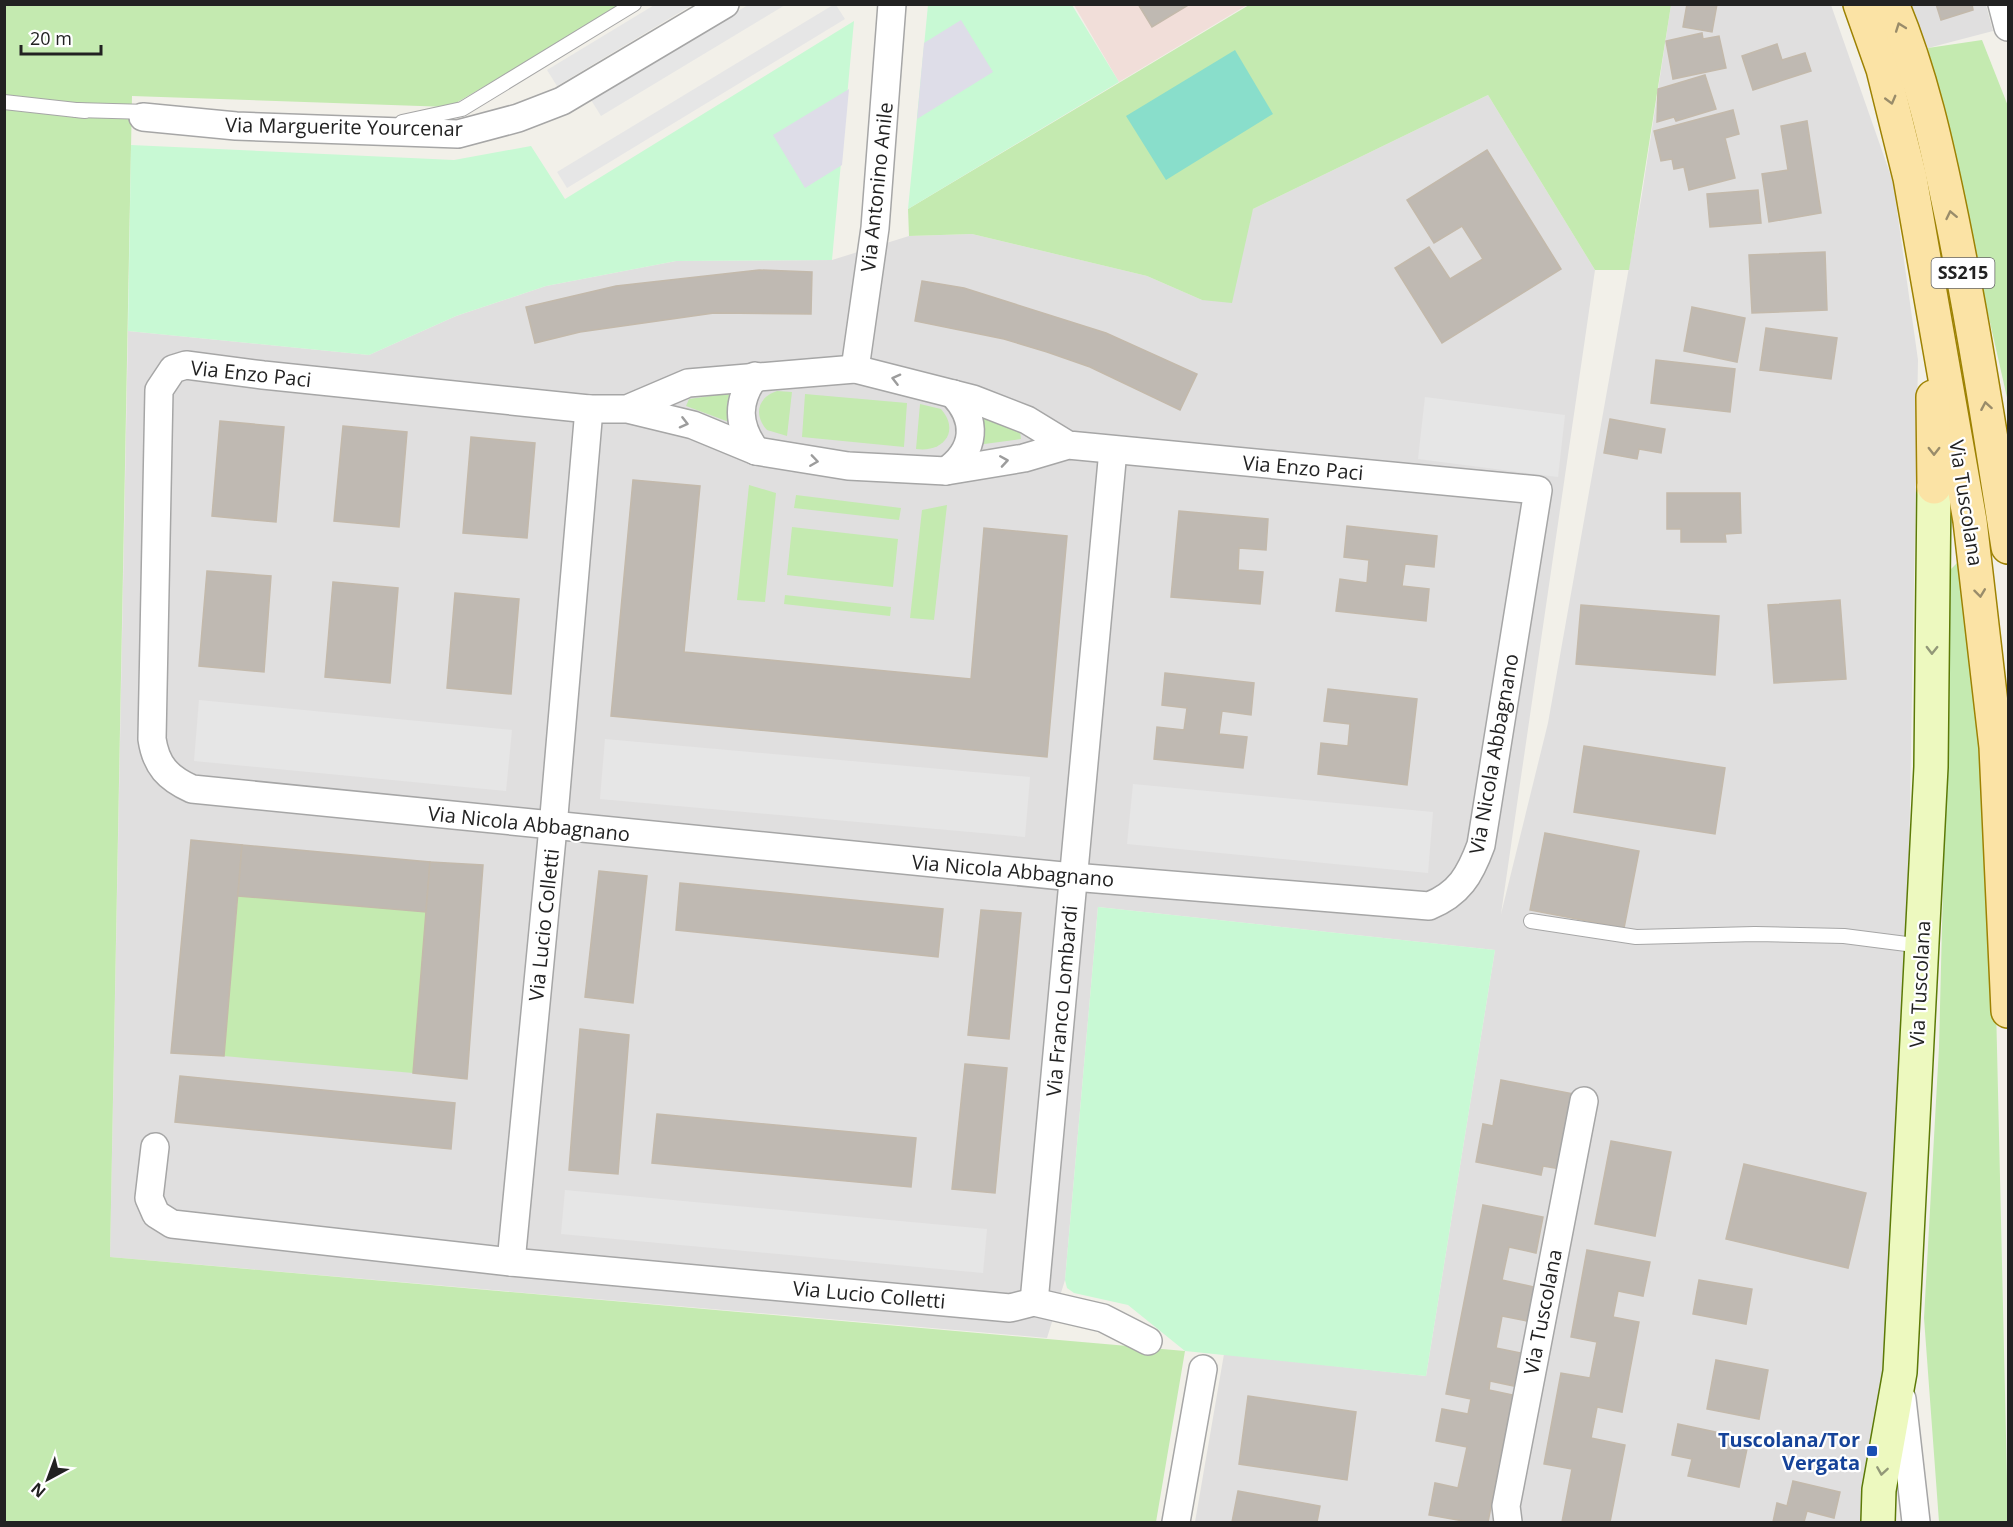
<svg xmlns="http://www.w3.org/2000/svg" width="2013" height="1527" viewBox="0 0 2013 1527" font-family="'Open Sans',sans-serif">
<rect width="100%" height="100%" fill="#f2f0e9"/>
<g fill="#e0dfdf">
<polygon points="1671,5 1831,5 1893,182 1918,360 1907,971 1886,1352 1870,1522 1195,1522 1224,1354 1426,1376 1495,950 1098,907 1065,1280 1047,1338 110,1257 128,331 369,355 456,316 546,286 676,261 832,260 909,236 972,234 1147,276 1202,300 1253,209 1488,95 1595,270 1501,914 1548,723 1642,194"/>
<polygon points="1909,5 1986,5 1993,31 1928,48"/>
</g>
<polygon fill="#f1ded9" points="1074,5 1247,5 1119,82"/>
<g fill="#c4eab0">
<polygon points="5,5 624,5 449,107 132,96 110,1257 1185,1351 1156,1522 5,1522"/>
<polygon points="1249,5 1671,5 1629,270 1595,270 1488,95 1253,209 1232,303 1202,300 1147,276 972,234 909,236 908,209"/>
<polygon points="1982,40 2008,106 2008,402 1928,48"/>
<path d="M777,391l15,1 -5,44 -20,-6c-14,-15 -9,-33 10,-39z"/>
<polygon points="731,393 727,404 729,422 686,406 689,399"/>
<polygon points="805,394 907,403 904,447 802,437"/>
<path d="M920,404l21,5c20,23 1,44 -25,40z"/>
<polygon points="980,417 1020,431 1021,439 977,445"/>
<polygon points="749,485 776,493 765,602 737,600"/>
<polygon points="796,495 901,508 899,520 794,508"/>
<polygon points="947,505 934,620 910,618 922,510"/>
<polygon points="792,527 898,539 893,587 787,575"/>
<polygon points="1958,562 1983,749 1994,919 2008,1522 1939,1522 1924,1318 1939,1047 1951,569"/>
<polygon points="785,595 891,607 890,616 784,604"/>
<polygon points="238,896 426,912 413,1073 224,1056"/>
</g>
<g fill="#c8f9d4">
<polygon points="928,5 1072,5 1119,82 908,209"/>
<polygon points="854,21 832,260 676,261 546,286 456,316 369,355 128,331 131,145 454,160 531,146 565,199"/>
<polygon points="1098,907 1495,950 1426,1376 1185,1351 1128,1305 1074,1293 1067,1288 1065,1280"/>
</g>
<polygon fill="#89decb" points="1235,50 1273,114 1166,180 1126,116"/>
<g fill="#e6e6e6">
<polygon points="656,4 692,5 557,86 547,70"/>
<polygon points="748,5 785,5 601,116 591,100"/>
<polygon points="833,5 836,5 845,19 567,188 557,172"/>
<polygon points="1425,397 1565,415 1558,477 1418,459"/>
<polygon points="199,700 512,730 506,791 194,761"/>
<polygon points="605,739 1030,777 1025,837 600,799"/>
<polygon points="1133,784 1433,812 1428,873 1127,844"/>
<polygon points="565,1190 987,1229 983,1273 561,1234"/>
</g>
<g fill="#dedde8">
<polygon points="961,20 993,72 917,119 924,43"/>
<polygon points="849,89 842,165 805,188 773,135"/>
</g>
<g fill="#bfb9b2" stroke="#c3b9ab" stroke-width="1.5">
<polygon points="1138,4 1190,4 1152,27"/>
<polygon points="1687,4 1717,4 1712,32 1683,27"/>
<polygon points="1936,4 1972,4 1973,10 1941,20"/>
<polygon points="1702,33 1703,39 1719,36 1726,68 1673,79 1666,41"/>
<polygon points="1777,44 1782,60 1805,53 1811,71 1753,90 1742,56"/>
<polygon points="1705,75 1716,109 1676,121 1674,117 1657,122 1658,89"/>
<polygon points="1733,110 1739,134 1725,138 1735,178 1689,190 1684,167 1674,169 1672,159 1661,161 1654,131"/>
<polygon points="1807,121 1821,213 1769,222 1762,174 1788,170 1781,126"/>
<polygon points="1487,150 1561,269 1442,343 1395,268 1429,247 1450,279 1483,259 1462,226 1434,243 1407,200"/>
<polygon points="1758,190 1761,223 1710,227 1707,194"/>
<polygon points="1825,252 1827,310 1752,313 1749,255"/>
<polygon points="759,270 812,272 811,314 714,313 580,332 535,343 526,307 616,286"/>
<polygon points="922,281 964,288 1106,333 1197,374 1180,410 1090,367 1047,352 1004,339 915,321"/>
<polygon points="1692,307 1745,318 1737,362 1684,351"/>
<polygon points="1766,328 1837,338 1831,379 1760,370"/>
<polygon points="1656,360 1735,369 1730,412 1651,403"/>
<polygon points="1610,419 1665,429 1661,453 1639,449 1637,459 1604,453"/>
<polygon points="220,421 284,427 276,522 212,516"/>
<polygon points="343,426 407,432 399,527 334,521"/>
<polygon points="471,437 535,443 527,538 463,533"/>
<polygon points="633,480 700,486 684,652 971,679 984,528 1067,536 1047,757 611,716"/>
<polygon points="1667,493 1740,493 1741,533 1725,534 1726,542 1681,542 1681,529 1667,529"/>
<polygon points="1179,511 1268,519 1266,550 1239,548 1238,570 1263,572 1260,604 1171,597"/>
<polygon points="1347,526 1437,536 1434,567 1405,564 1402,586 1429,589 1426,621 1336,611 1340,579 1367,583 1369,560 1344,557"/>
<polygon points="207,571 271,576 264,672 199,666"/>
<polygon points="333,582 398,588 390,683 325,677"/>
<polygon points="455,593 519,599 511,694 447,688"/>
<polygon points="1840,600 1846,679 1774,683 1768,605"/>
<polygon points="1581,605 1719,616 1715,675 1576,664"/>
<polygon points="1165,673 1254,683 1251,715 1222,711 1219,734 1247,737 1243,768 1154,759 1157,727 1184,730 1187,708 1162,705"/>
<polygon points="1328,689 1417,699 1407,785 1318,774 1321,743 1348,746 1350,724 1324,721"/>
<polygon points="1584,746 1725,768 1715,834 1574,812"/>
<polygon points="1545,833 1639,851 1624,928 1530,910"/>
<polygon points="191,840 242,845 224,1056 171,1053"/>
<polygon points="242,845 430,862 426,912 238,896"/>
<polygon points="430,862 483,865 467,1079 413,1073"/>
<polygon points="599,871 647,876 633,1003 585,997"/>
<polygon points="680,883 943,909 938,957 676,930"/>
<polygon points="981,910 1021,913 1009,1039 968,1035"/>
<polygon points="580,1029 629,1035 618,1174 569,1170"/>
<polygon points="965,1064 1007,1068 995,1193 952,1189"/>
<polygon points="180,1076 455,1103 451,1149 175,1122"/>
<polygon points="1501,1080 1574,1094 1560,1169 1543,1166 1541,1175 1476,1162 1483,1124 1493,1126"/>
<polygon points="657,1114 916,1138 911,1187 652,1163"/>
<polygon points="1611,1141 1671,1152 1655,1236 1595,1224"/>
<polygon points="1744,1164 1866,1193 1848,1268 1726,1239"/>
<polygon points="1483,1205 1543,1217 1536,1253 1509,1247 1502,1280 1534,1287 1527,1321 1502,1316 1496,1348 1521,1353 1514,1386 1490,1381 1489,1390 1513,1395 1488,1522 1469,1522 1429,1515 1435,1483 1458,1488 1467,1447 1436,1441 1442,1409 1468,1414 1471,1399 1446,1394"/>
<polygon points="1587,1250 1650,1262 1643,1296 1618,1291 1613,1317 1639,1322 1622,1412 1597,1407 1591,1438 1625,1445 1610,1522 1562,1522 1572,1469 1544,1464 1561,1373 1590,1378 1597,1342 1571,1337"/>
<polygon points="1699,1280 1752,1289 1746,1324 1693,1314"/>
<polygon points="1716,1360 1768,1370 1759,1419 1707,1409"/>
<polygon points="1248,1396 1356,1412 1347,1480 1239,1464"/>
<polygon points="1678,1424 1749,1439 1739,1487 1688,1476 1692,1459 1672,1455"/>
<polygon points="1793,1481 1840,1492 1834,1518 1807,1511 1804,1522 1773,1522 1777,1503 1787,1506"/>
<polygon points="1238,1491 1320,1506 1317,1522 1232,1522"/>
</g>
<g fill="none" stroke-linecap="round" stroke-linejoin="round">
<g stroke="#a6a6a6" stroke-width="16">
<g id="lane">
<polyline points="4,102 85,111"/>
<polyline points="76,110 149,112"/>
<polyline points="402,122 462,109 634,4"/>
<polyline points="1531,921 1636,937 1755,934 1844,936 1922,946"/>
</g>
</g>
<g stroke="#a6a6a6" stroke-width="30">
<g id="street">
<polyline points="2002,4 2008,27"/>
<polyline points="143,117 236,126 458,134 518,118 562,101 725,4"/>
<polyline points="855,369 875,228 892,4"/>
<path d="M755,376c-19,26 -18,49 1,75"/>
<path d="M627,409l61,-26 167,-14 118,30 54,21 41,25 -44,13 -78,13 -98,-5 -92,-15 -63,-26 -66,-16h-38l-326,-34 -77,-10 -13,4 -14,21 -7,349c4,27 16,39 40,50l881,88 356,29c30,-12 41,-31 52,-61l57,-355 -470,-45"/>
<path d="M946,471c30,-21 32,-51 7,-77"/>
<polyline points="155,1147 149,1198 156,1214 172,1224 511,1262 1010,1308 1034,1302 1103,1318 1148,1341"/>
<polyline points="511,1262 553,827 589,409"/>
<polyline points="1034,1302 1113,450"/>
<polyline points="1902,1399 1916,1522"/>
<polyline points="1176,1522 1203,1369"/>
<polyline points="1508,1522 1506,1506 1584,1101"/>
</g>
</g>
<g stroke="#5c7a07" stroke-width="36">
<polyline id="secondary" points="1878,1522 1879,1490 1900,1372 1931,767 1934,487"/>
</g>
<g stroke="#9d8203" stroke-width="36">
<g id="primary">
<polyline points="1860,4 1883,69 1910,178 1970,521 1996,747 2008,1011"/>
<path d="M1892,4c29,69 45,142 60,215 22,109 39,219 56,328"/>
<polyline points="1933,397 1934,487"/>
</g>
</g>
<use href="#lane" stroke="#fff" stroke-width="14"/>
<use href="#street" stroke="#fff" stroke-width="27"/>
<use href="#secondary" stroke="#edf9bf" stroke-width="33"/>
<use href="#primary" stroke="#fbe3a5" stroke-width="33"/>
</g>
<defs><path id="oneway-chevron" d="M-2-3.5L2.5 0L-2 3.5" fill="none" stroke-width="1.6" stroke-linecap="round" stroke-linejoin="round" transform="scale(1.5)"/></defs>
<g stroke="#998c6a">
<use href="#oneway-chevron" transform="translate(1900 27) rotate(-110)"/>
<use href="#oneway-chevron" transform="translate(1891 100) rotate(75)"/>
<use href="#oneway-chevron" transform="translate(1951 215) rotate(-102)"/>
<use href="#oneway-chevron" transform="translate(1986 406) rotate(-100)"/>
<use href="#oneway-chevron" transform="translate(1934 451) rotate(90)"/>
<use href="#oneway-chevron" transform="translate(1980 593) rotate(83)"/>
</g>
<g stroke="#9c9c9c">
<use href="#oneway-chevron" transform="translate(896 379) rotate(-166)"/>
<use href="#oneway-chevron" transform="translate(684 423) rotate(14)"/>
<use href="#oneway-chevron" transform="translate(814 461) rotate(8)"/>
<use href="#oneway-chevron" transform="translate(1004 461) rotate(-9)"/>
</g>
<g stroke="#929878">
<use href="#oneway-chevron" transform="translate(1932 650) rotate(91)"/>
<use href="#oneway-chevron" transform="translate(1882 1471) rotate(99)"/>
</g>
<rect fill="#1a4fb4" stroke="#fff" stroke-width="2" x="1866" y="1445" width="12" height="12" rx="3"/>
<g text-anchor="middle" stroke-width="4.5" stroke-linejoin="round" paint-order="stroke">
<rect fill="#fff" stroke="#646464" stroke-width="1.5" x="1931.5" y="258" width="63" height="30" rx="4.5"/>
<g font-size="18" font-weight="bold" fill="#222">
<text x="1963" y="279">SS215</text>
</g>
<g font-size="20" fill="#222" stroke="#fff">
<text transform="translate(344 127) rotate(1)" y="7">Via Marguerite Yourcenar</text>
<text transform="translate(877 187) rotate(-84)" y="7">Via Antonino Anile</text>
<text transform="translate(251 374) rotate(6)" y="7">Via Enzo Paci</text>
<text transform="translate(1303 468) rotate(5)" y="7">Via Enzo Paci</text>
<text transform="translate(1966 503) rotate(81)" y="7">Via Tuscolana</text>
<text transform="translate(1494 754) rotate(-80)" y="7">Via Nicola Abbagnano</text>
<text transform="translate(529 824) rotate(6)" y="7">Via Nicola Abbagnano</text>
<text transform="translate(1013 871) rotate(5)" y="7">Via Nicola Abbagnano</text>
<text transform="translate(544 925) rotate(-84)" y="7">Via Lucio Colletti</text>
<text transform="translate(1920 984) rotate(-87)" y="7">Via Tuscolana</text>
<text transform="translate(1062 1001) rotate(-85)" y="7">Via Franco Lombardi</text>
<text transform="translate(869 1295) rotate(5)" y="7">Via Lucio Colletti</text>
<text transform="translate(1543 1312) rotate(-79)" y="7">Via Tuscolana</text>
</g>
<g font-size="20" font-weight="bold" fill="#164399" stroke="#fff" text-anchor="end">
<text x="1860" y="1447">Tuscolana/Tor<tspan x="1860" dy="23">Vergata</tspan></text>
</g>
</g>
<rect width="2013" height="1527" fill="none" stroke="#222222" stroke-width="12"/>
<g transform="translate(48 1479) rotate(221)" stroke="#ffffff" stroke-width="4.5" paint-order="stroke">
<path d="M0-4.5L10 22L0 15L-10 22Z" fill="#222222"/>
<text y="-9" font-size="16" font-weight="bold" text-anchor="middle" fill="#222222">N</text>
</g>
<path d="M21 45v9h80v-9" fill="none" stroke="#222222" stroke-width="3"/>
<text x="30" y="45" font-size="18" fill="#222222" stroke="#ffffff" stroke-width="4.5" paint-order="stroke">20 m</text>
</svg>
